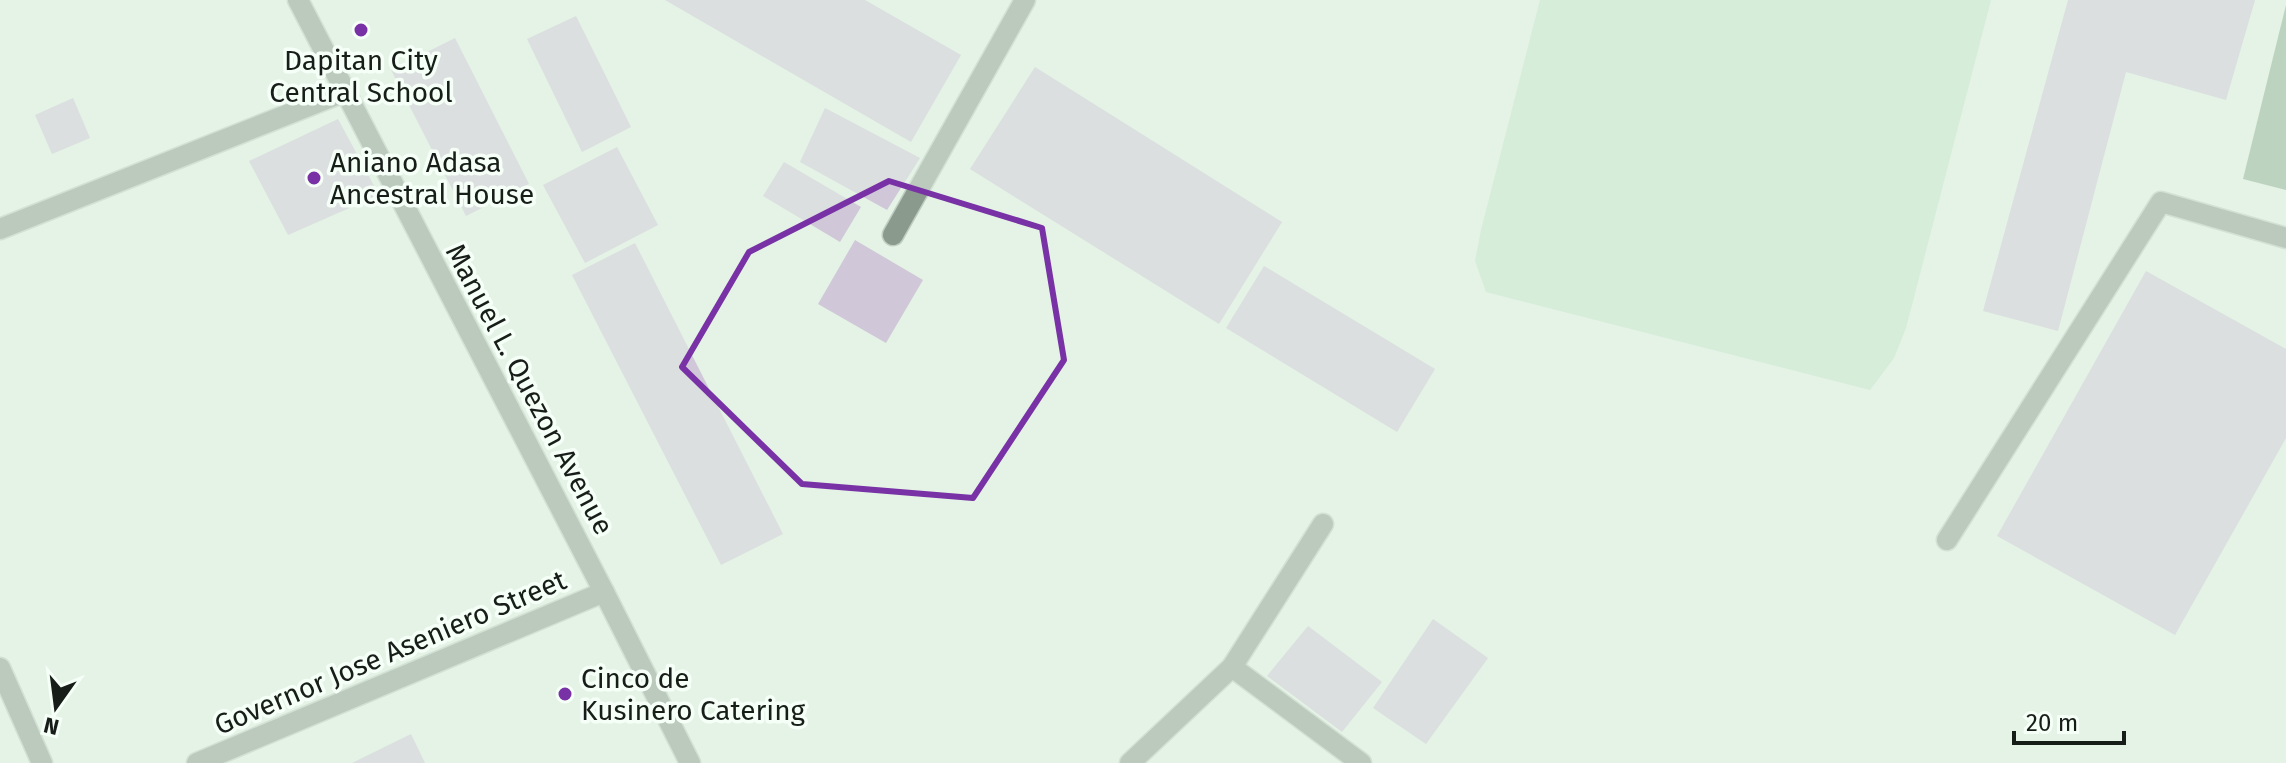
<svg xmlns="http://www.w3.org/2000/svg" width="2286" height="763" viewBox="0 0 2286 763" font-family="'Fira Sans',sans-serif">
<rect width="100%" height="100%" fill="#e4f3e6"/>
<polygon fill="#c6e7cb" points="1540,0 1991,0 1906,328 1894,358 1870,390 1486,292 1475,261 1481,230"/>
<polygon fill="#8aae90" points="2286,5 2286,190 2243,179"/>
<g fill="#d0c8d8">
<polygon points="665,0 865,0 961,55 911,142"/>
<polygon points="2068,0 2255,0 2226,100 2126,72 2058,331 1983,311"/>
<polygon points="576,16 631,127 582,152 527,39"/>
<polygon points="455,38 529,184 466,216 391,70"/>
<polygon points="1035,67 1282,222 1219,324 970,169"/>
<polygon points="73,98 90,138 52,154 35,115"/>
<polygon points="825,108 920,158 887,210 800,162"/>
<polygon points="338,119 379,195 288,235 249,161"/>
<polygon points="617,147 658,225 585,263 543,185"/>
<polygon points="784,162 861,207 840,242 763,196"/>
<polygon points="855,240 923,280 886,343 818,304"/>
<polygon points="635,243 783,534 721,565 572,275"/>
<polygon points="1264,266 1435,369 1397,432 1226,328"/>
<polygon points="2146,271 2286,349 2286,438 2175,635 1997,536"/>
<polygon points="1433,619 1488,658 1426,744 1373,708"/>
<polygon points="1308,626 1382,682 1342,732 1267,676"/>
<polygon points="411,734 425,763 352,763"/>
</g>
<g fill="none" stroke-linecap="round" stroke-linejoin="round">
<g stroke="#bfccc1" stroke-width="23">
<g id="minor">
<polyline points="298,0 604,592 690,763"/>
<polyline points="0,229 344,92"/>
<polyline points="893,235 1025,0"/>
<polyline points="1947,540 2161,202 2286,238"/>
<polyline points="1232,667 1361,763"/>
<polyline points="0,668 42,763"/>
<polyline points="197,763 604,592"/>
<polyline points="1130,763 1232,667 1323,524"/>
</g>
</g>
<use href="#minor" stroke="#8a9a8d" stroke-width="20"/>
</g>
<path d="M0 0H2286V763H0ZM889,181l153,47 22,132 -91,138 -171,-14 -120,-117 67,-115z" fill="#e4f3e6" fill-opacity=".55" fill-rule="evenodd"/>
<path fill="none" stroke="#7932a5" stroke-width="6" stroke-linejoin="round" d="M889,181l153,47 22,132 -91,138 -171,-14 -120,-117 67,-115z"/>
<g fill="#7932a5" stroke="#f5fff7" stroke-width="3">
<circle cx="361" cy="30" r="8"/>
<circle cx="314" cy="178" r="8"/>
<circle cx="565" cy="694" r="8"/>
</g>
<g text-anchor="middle" stroke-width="7" stroke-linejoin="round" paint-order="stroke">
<g font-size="28" fill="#171d18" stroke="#f5fff7" text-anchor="start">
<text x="361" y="70" text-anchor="middle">Dapitan City<tspan x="361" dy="32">Central School</tspan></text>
<text x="330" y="172">Aniano Adasa<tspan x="330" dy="32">Ancestral House</tspan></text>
<text x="581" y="688">Cinco de<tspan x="581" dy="32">Kusinero Catering</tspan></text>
</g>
<g font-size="28" fill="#171d18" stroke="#f5fff7">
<text transform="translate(530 389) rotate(62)" y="10">Manuel L. Quezon Avenue</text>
<text transform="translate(390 652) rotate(-23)" y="10">Governor Jose Aseniero Street</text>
</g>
</g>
<g transform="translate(56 707) rotate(194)" stroke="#f5fff7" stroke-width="6" paint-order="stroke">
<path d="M0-6L14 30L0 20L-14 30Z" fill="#171d18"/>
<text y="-12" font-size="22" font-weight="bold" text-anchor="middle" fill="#171d18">N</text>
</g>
<path d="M2014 731v12h110v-12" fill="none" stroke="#171d18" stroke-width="4"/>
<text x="2026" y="731" font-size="24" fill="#171d18" stroke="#f5fff7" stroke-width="6" paint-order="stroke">20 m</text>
</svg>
